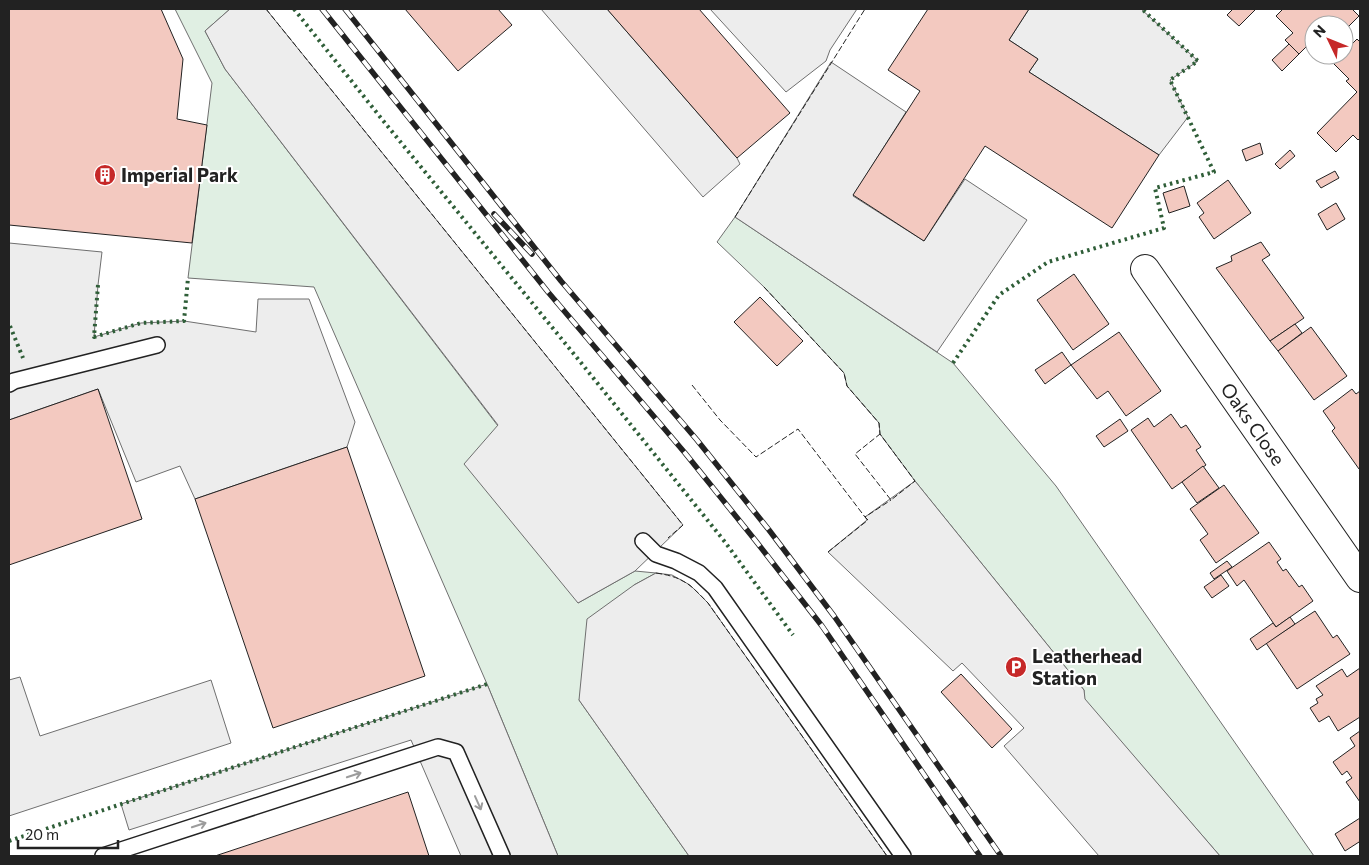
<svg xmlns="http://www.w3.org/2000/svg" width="1369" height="865" viewBox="0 0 1369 865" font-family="Commissioner,sans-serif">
<rect width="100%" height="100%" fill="#fff"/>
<g fill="#e0efe3" stroke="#6f6f6f">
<polygon points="175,9 230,9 205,31 225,69 498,426 578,603 635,571 656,573 634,585 579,700 689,856 558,856 487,684 314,287 188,278 212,83"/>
<polygon points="735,217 953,363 1056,486 1314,856 1220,856 1084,699 1084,690 915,481 880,434 879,423 847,386 844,373 764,287 717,242"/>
</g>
<g fill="#ededed" stroke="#6f6f6f">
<polygon points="230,9 266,9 683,525 635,571 578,603 464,464 498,425 225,69 205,31"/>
<polygon points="541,9 607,9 737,158 740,164 703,197"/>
<polygon points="710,9 857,9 830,50 826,61 786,92"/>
<polygon points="1029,9 1141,9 1198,61 1170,80 1188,117 1159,155 1029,72 1038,59 1009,40"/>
<polygon points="831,62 906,112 853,196 924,241 965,179 1027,220 937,352 735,217"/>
<polygon points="9,243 102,252 98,285 94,337 141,323 184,321 256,332 258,299 309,299 355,422 347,447 195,499 180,466 136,482 98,389 9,420"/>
<polygon points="915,481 1084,690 1085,699 1220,856 1099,856 1004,746 1024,728 962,663 953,671 828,552 867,520 865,517"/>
<polygon points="656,573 672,575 690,585 708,603 887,856 689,856 579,700 587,619 634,585"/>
<polygon points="20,677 40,736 211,680 231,743 9,816 9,680"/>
<polygon points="487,684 558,856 461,856 411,740 129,830 121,804"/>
</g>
<g fill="#f3c9c0" stroke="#222">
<polygon points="9,9 161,9 183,59 177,119 207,125 192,243 9,225"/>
<polygon points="405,9 498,9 512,25 458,71"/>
<polygon points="607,9 699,9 790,113 737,158"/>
<polygon points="928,9 1029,9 1009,40 1038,59 1029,72 1159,155 1112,228 985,146 924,241 853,195 920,91 888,70"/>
<polygon points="1233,9 1256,9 1239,26 1227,15"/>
<polygon points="1283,9 1352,9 1359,16 1344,31 1344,25 1314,25 1314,39 1299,54 1285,40 1293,33 1276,16"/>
<polygon points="1357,39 1360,42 1360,138 1358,140 1353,135 1336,152 1317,133 1357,92 1346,81 1349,79 1333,63 1341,55 1344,55 1344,52"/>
<polygon points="1289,44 1299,54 1282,71 1272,60"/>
<polygon points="1260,143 1263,154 1246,161 1242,150"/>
<polygon points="1290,150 1295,156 1280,169 1275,164"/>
<polygon points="1335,171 1339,178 1321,188 1316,181"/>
<polygon points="1228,180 1251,213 1214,239 1199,217 1204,213 1197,203"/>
<polygon points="1184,186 1190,206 1169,213 1163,193"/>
<polygon points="1336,203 1345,219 1327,230 1318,214"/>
<polygon points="1261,242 1270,255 1262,260 1304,318 1270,341 1216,268 1232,261 1231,256"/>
<polygon points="1074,274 1109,324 1073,350 1037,300"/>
<polygon points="760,297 803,341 777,366 734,322"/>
<polygon points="1295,324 1302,333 1278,351 1270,341"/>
<polygon points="1311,327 1347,376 1314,400 1278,351"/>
<polygon points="1119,332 1161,391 1126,416 1108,391 1097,399 1071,365"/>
<polygon points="1062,352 1071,365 1045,384 1035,370"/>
<polygon points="98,389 142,519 9,565 9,420"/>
<polygon points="1352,389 1356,394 1360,391 1360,469 1359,469 1332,431 1335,428 1323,411"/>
<polygon points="1171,414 1181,428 1186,425 1201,447 1196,450 1206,465 1172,489 1131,430 1148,418 1154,427"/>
<polygon points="1120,419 1128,431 1104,447 1096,436"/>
<polygon points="347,447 425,676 273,728 195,499"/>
<polygon points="1203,466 1219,488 1197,503 1182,482"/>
<polygon points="1224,485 1259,533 1216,563 1200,540 1208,534 1190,509"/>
<polygon points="1269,542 1281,559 1277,562 1283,571 1286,569 1299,587 1302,585 1313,601 1276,627 1244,580 1237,586 1227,571"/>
<polygon points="1227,561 1232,567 1214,579 1210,573"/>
<polygon points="1221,575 1229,586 1212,598 1204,587"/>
<polygon points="1315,611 1333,638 1337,635 1350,654 1297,689 1266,643"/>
<polygon points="1290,617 1295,624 1257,650 1250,639 1273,623 1276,627"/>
<polygon points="1360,668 1360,717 1338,731 1329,716 1319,722 1310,708 1318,703 1316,699 1323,695 1316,686 1342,669 1347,677"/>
<polygon points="961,674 1012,729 992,748 941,692"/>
<polygon points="1360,731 1360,802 1346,782 1352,778 1347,771 1342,775 1333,762 1355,746 1350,738"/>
<polygon points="408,792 429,856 215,856"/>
<polygon points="1360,818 1360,845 1359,842 1345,851 1335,834"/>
</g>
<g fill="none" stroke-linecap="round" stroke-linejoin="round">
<g stroke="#222" stroke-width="18">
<g id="service">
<polyline points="9,384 14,381 157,345"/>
<polyline points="643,541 656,554 676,561 699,573 715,588 903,856"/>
<polyline points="103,856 438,747 456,752 502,856"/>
</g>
</g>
<g stroke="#222" stroke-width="30">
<polyline id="minor" points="1145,269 1360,578"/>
</g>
<use href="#service" stroke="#fff" stroke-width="15"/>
<use href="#minor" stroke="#fff" stroke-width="28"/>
<g stroke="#222" stroke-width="5.5">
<g id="rail">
<polyline points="322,9 548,292 685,453 755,540 822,626 980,856"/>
<polyline points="345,9 561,281 697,440 769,530 834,616 1001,856"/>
<polyline points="494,214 532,254"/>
</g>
</g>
<use href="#rail" stroke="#fff" stroke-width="4" stroke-dasharray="11" stroke-linecap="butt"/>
<g stroke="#2f5e38" stroke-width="4" stroke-dasharray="2.5 4" stroke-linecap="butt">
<polyline points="294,9 385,123 578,359 725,542 793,635"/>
<polyline points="98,285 94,337 141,323 184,321 188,278"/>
<polyline points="10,326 23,358"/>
<polyline points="953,363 999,295 1048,262 1164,228 1155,188 1214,172 1170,80 1198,61 1143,10 1144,9"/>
<polyline points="9,841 487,684"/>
</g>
<g stroke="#222" stroke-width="1" stroke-dasharray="6 2.5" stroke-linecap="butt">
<polyline points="266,9 683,525 668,538"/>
<polyline points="735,217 865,9"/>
<polyline points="764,287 844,373 847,386 879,423 880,434 915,481 891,500 855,454 880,434"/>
<polyline points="692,385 720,420 756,457 798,429 865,517"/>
<polyline points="828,552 868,520 865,517 891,500"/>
<path d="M656,573c27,4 34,11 52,30l179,253"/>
</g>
</g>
<defs><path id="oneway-shaft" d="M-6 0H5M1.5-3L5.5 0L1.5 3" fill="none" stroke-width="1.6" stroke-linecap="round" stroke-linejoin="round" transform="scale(1.25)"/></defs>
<g stroke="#9c9c9c">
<use href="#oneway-shaft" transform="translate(354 775) rotate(-18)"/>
<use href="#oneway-shaft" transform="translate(478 803) rotate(66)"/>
<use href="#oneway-shaft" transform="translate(199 825) rotate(-18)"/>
</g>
<defs>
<g id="building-disc" transform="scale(1.125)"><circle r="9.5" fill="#c62828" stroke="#fff"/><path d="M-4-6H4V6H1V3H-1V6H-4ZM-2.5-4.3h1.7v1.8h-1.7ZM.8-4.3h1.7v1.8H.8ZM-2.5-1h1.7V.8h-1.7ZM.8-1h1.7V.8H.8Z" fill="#fff"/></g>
<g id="parking-disc" transform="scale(1.125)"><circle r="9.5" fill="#c62828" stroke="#fff"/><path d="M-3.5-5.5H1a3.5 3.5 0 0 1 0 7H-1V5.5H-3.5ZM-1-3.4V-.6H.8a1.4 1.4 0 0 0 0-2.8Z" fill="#fff"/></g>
</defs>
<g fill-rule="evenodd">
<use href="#building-disc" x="105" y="175"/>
<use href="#parking-disc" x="1016" y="667"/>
</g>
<g text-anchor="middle" stroke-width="4" stroke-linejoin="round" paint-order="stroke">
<g font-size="19" font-weight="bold" fill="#222" stroke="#fff" text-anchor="start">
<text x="121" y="182">Imperial Park</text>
<text x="1032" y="663">Leatherhead<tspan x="1032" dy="22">Station</tspan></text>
</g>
<g font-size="19" fill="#222" stroke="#fff">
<text transform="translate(1253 424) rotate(55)" y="7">Oaks Close</text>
</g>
</g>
<rect width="1369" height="865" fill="none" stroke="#222222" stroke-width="20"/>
<g transform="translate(1329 40) rotate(313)"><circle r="24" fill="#ffffff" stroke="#a7a7a7"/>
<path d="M0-4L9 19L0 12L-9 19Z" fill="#c62828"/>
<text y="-8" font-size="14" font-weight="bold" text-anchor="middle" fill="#222222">N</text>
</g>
<path d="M18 840v8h100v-8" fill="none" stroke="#222222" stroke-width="2.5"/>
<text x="25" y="840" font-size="15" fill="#222222" stroke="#ffffff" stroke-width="4" paint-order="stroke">20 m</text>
</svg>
